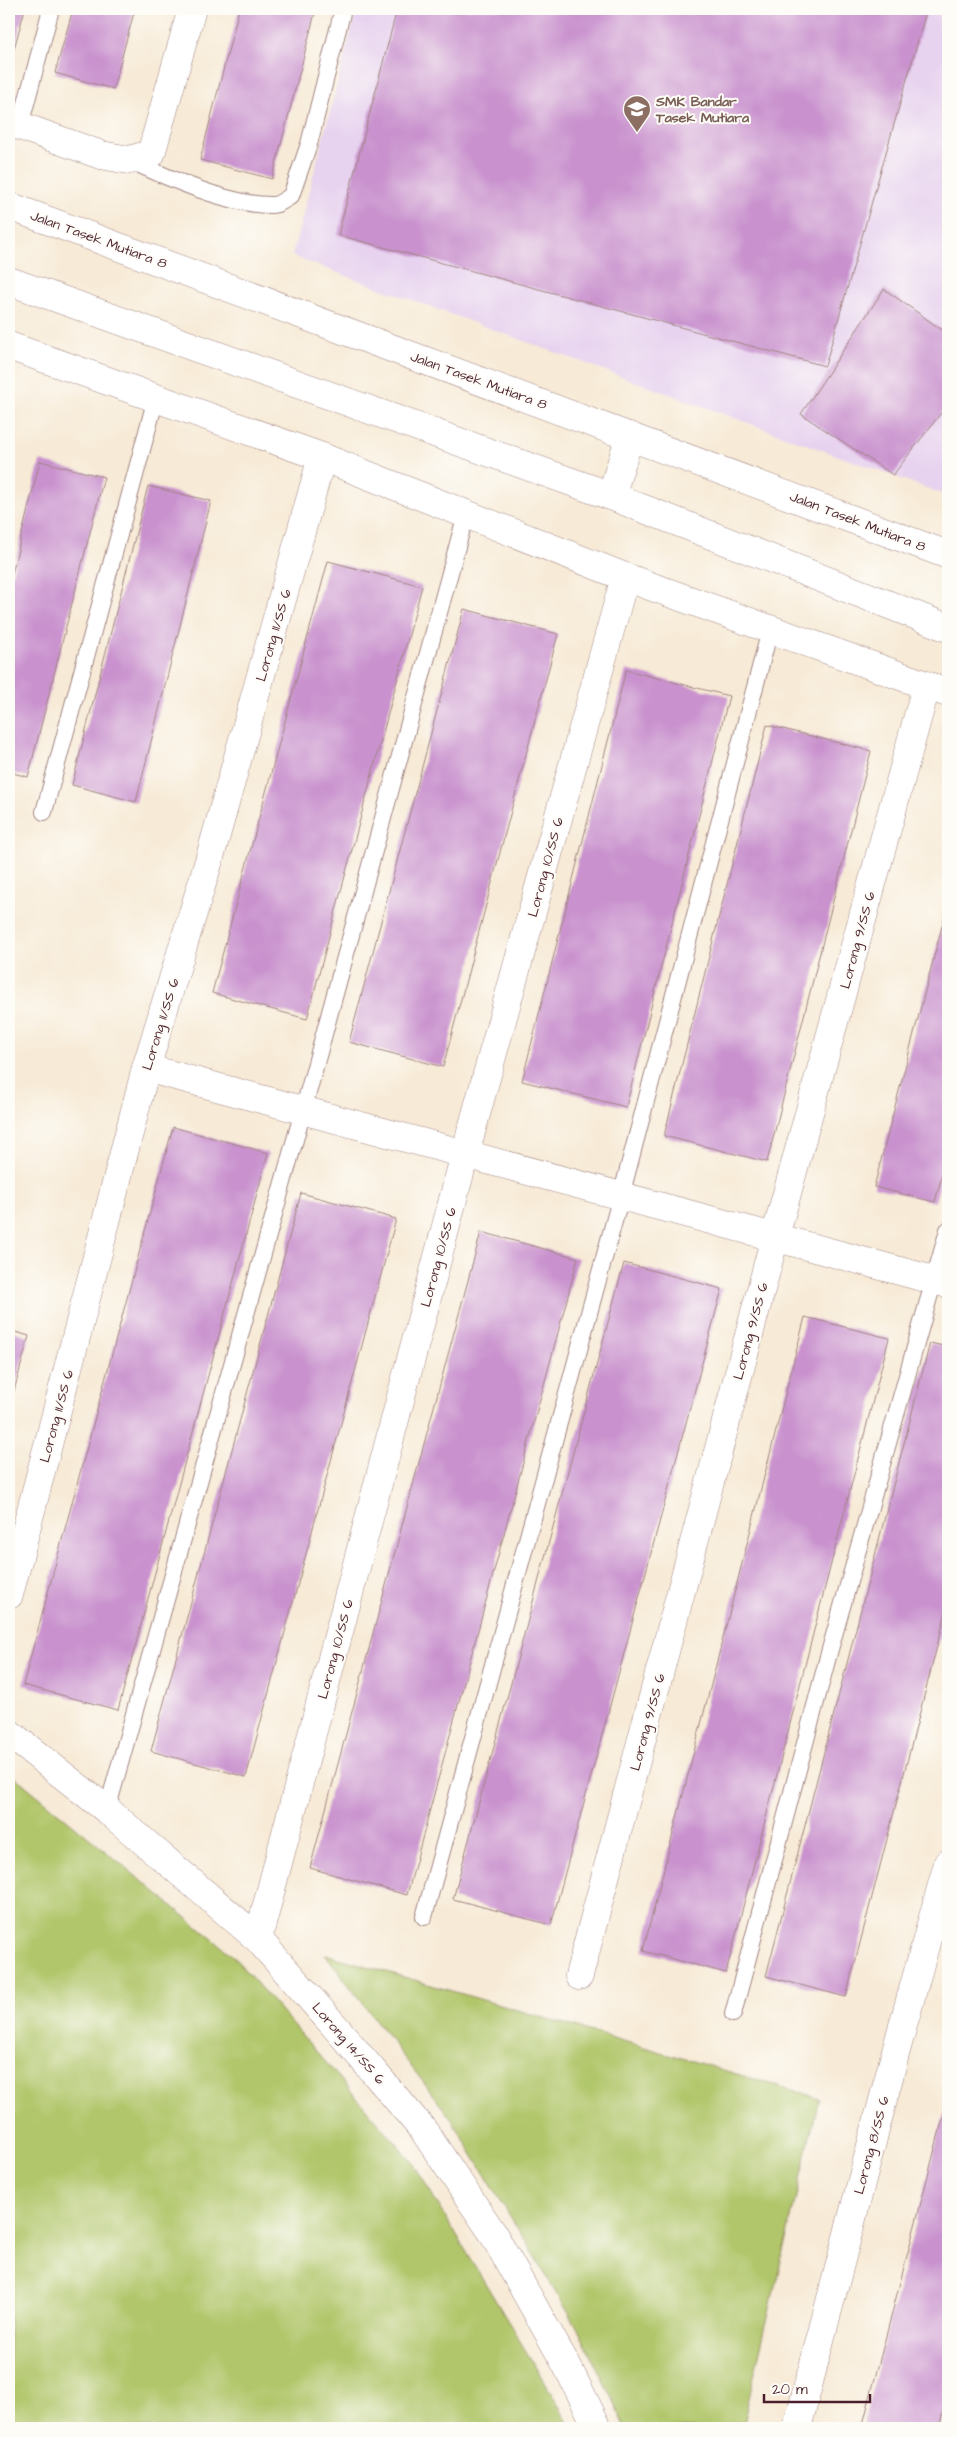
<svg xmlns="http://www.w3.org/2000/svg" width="957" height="2437" viewBox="0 0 957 2437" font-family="'Architects Daughter',sans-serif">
<rect width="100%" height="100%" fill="#fdfcf7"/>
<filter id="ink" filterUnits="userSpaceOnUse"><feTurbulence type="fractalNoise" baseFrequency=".02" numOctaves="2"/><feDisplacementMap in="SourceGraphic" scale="10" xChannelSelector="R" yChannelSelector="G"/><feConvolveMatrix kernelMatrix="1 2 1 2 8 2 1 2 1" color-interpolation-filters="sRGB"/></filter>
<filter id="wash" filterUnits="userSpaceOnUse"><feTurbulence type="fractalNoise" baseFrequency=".0096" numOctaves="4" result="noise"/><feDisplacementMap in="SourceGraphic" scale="20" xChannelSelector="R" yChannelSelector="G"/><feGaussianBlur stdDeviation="1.12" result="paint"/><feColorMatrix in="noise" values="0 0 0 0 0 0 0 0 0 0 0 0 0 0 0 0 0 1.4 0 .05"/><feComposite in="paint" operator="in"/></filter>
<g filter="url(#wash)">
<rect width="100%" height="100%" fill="#f7ead6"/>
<polygon fill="#e7d2ef" points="357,9 948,9 948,496 292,256"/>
<g fill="#b1c66a" stroke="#7e724a">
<polygon points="9,1772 232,1955 412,2161 572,2428 9,2428"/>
<polygon points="325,1954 819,2098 742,2428 626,2428 577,2327 452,2120"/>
</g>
<g id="blocks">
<g fill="#c992ce">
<polygon points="9,9 25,9 9,67"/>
<polygon points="73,9 135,9 113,89 55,73"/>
<polygon points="239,9 316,9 272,179 200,160"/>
<polygon points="397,9 927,9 825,366 338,235"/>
<polygon points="884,289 948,334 948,404 893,475 801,414"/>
<polygon points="40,461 104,477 28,777 9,772 9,586"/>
<polygon points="148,486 211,501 136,802 72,785"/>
<polygon points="328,561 422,586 307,1019 212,993"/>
<polygon points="464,609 558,634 443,1067 349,1042"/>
<polygon points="626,670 729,696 626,1107 522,1081"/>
<polygon points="767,725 871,751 767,1162 664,1136"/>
<polygon points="948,903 948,1151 935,1202 874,1187"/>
<polygon points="173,1127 268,1153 118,1710 23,1685"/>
<polygon points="301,1193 396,1219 246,1777 151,1751"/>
<polygon points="481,1232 578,1258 407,1895 310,1868"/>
<polygon points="624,1263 722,1289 551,1925 453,1899"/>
<polygon points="805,1317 889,1338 726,1973 643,1951"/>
<polygon points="9,1330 29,1336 9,1409"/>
<polygon points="930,1343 948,1347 948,1604 846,1997 766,1976"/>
<polygon points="948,2099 948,2391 939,2428 862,2428"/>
</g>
</g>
</g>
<g filter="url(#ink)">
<use href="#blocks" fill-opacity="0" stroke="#a08480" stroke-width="1"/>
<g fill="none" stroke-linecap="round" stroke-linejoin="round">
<g stroke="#a08480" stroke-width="18">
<g id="service">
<polyline points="20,126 51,9"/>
<path d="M129,160c39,18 100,45 142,45 6,1 15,-6 20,-9l18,-52 34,-135"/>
<polyline points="44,812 156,398"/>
<polyline points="107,1810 303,1111 466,514"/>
<polyline points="424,1917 621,1196 770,630"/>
<polyline points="733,2014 829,1653 948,1230"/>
</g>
</g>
<g stroke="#a08480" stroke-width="29">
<g id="minor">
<polyline points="9,122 101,155 129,160 151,154 192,9"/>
<polyline points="9,346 322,457 625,577 948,693"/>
<polyline points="146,1068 948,1284"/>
<polyline points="9,1595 146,1068 210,857 322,457"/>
<polyline points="9,1733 107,1810 258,1939 339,2031 424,2131 492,2232 567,2366 598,2428"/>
<polyline points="258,1939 465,1154 625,577"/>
<polyline points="579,1976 775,1237 926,687"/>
<polyline points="797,2428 894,2058 948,1863"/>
</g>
</g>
<g stroke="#a08480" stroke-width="29">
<g id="tertiary">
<polyline points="9,206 948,555"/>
<polyline points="9,281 611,496 948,628"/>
<polyline points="611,496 630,436"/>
</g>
</g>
<use href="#service" stroke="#fff" stroke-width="16"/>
<use href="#minor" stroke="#fff" stroke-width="28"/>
<use href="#tertiary" stroke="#fff" stroke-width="28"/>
</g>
</g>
<defs>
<g id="school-pin" transform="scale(1.4375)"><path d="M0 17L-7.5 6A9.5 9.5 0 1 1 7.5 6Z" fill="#8d6e63" stroke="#fdfcf7"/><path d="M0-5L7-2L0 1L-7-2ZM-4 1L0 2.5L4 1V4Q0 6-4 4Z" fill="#fff"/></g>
</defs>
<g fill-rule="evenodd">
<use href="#school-pin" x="637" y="109"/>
</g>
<g text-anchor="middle" stroke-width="4" stroke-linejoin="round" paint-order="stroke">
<g font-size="14" font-weight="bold" fill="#785e54" stroke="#fdfcf7" text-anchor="start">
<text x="656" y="106">SMK Bandar<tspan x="656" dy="16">Tasek Mutiara</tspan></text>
</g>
<g font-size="14" fill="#4a1f2b" stroke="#fdfcf7">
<text transform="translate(99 239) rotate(20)" y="5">Jalan Tasek Mutiara 8</text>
<text transform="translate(479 380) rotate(20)" y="5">Jalan Tasek Mutiara 8</text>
<text transform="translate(858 521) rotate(21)" y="5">Jalan Tasek Mutiara 8</text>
<text transform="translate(273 635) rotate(-74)" y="5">Lorong 11/SS 6</text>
<text transform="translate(545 867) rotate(-75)" y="5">Lorong 10/SS 6</text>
<text transform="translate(857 940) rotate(-75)" y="5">Lorong 9/SS 6</text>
<text transform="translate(160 1024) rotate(-73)" y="5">Lorong 11/SS 6</text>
<text transform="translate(438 1257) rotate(-75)" y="5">Lorong 10/SS 6</text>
<text transform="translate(750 1331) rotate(-75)" y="5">Lorong 9/SS 6</text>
<text transform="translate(56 1416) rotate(-75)" y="5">Lorong 11/SS 6</text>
<text transform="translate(335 1649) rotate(-75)" y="5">Lorong 10/SS 6</text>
<text transform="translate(647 1722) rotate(-75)" y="5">Lorong 9/SS 6</text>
<text transform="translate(349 2043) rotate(49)" y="5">Lorong 14/SS 6</text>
<text transform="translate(871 2145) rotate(-75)" y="5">Lorong 8/SS 6</text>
</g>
</g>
<rect width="957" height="2437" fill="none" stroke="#fdfcf7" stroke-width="30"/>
<path d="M764 2394v8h106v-8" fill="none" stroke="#4a1f2b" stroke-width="2.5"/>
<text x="772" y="2394" font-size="15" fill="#4a1f2b" stroke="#fdfcf7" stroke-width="4" paint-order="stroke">20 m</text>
</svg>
